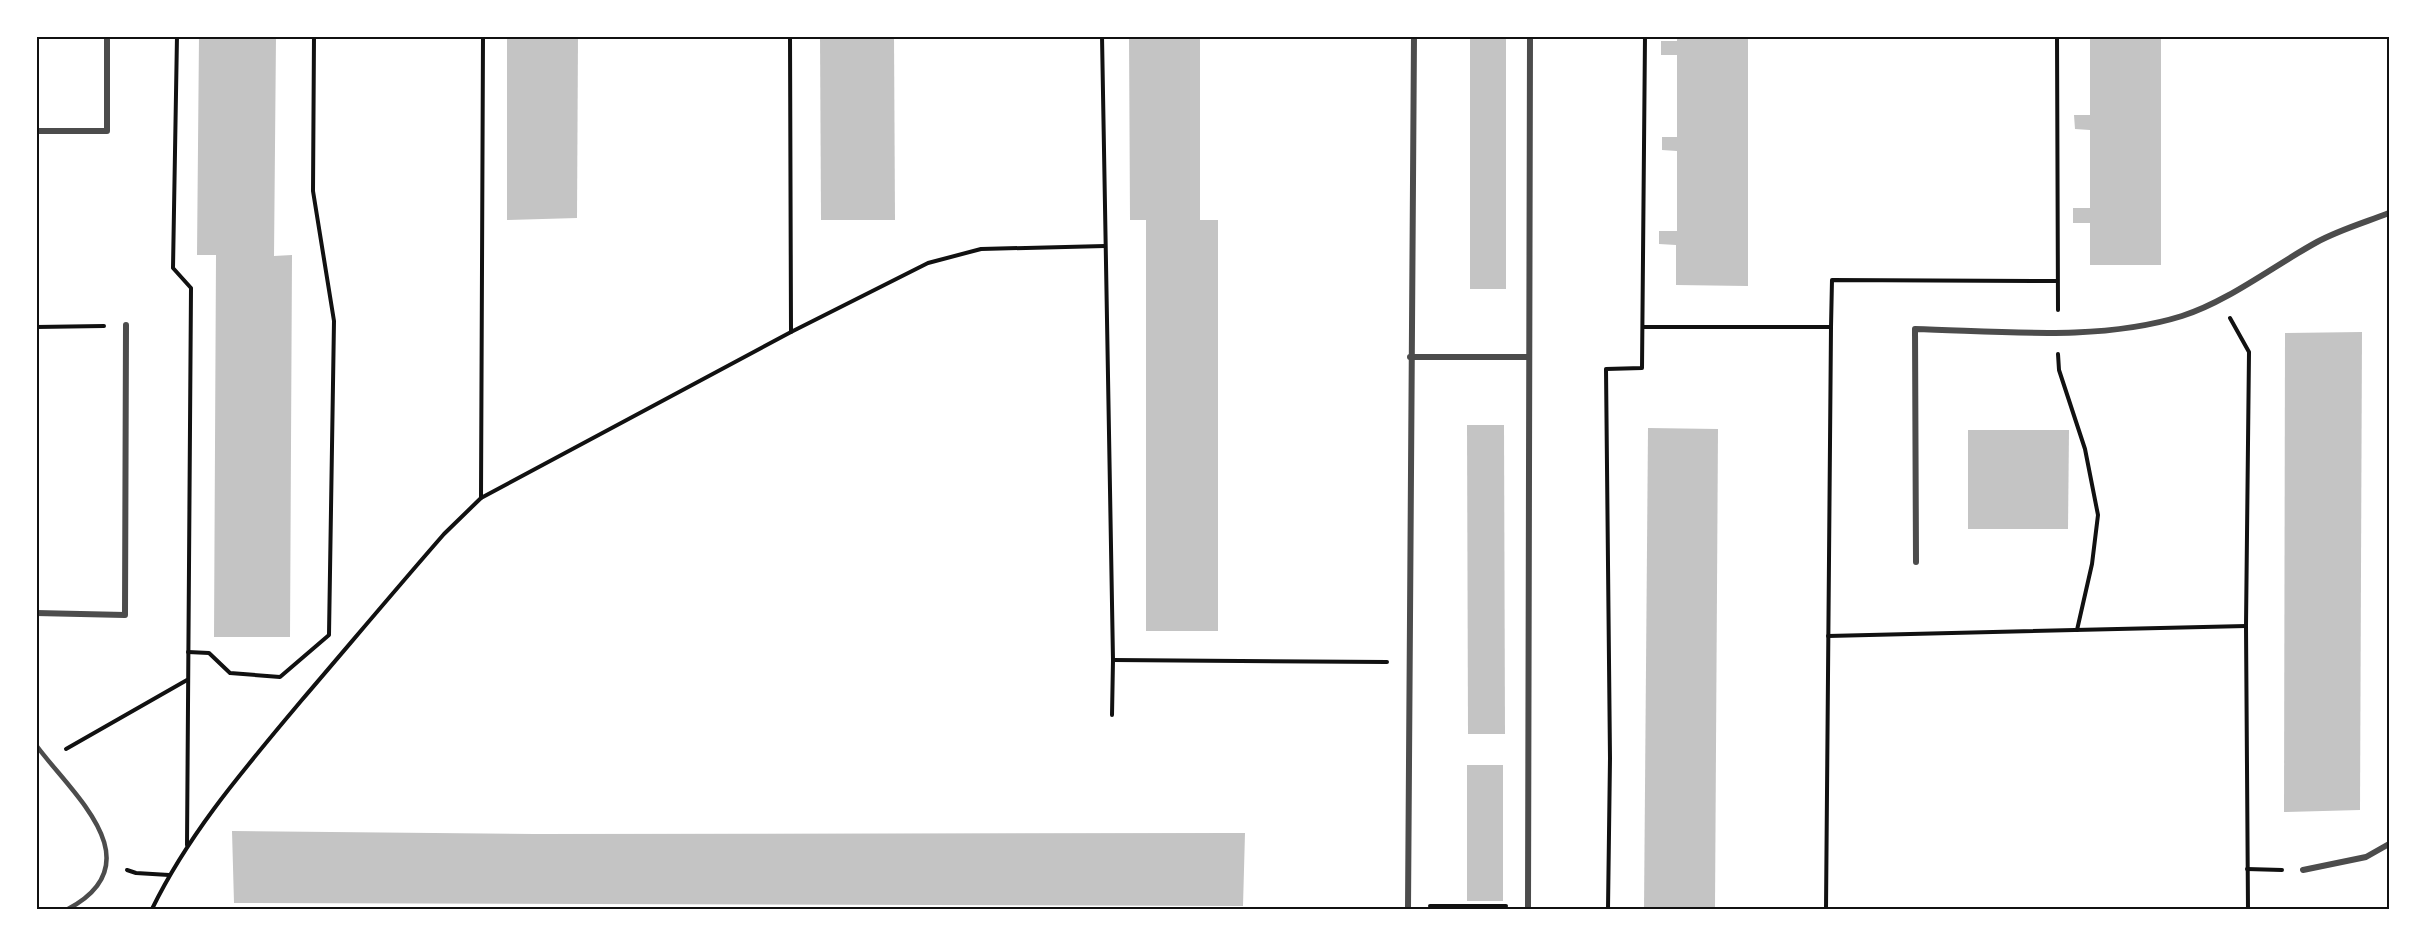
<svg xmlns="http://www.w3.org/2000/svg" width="2425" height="945" viewBox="0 0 2425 945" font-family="'Noto Sans',sans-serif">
<rect width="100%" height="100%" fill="#fff"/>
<g fill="#c4c4c4">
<polygon points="199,36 276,36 274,256 292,255 290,637 214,637 216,255 197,255"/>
<polygon points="507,36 578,36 577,218 507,220"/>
<polygon points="820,36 894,36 895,220 821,220"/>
<polygon points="1129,36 1200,36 1200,220 1218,220 1218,631 1146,631 1146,220 1130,220"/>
<rect x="1470" y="36" width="36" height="253"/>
<polygon points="1677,36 1748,36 1748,286 1676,285 1676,245 1659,244 1659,231 1677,231 1677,151 1662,150 1662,137 1677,137 1677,55 1661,55 1661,41 1677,41"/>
<polygon points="2090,36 2161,36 2161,265 2090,265 2090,223 2073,223 2073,208 2090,208 2090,130 2075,129 2074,115 2090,115"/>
<polygon points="2362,332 2360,810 2284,812 2285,333"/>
<polygon points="1467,425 1504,425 1505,734 1468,734"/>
<polygon points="1648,428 1718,429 1715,907 1644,909"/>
<polygon points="1968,430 2069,430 2068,529 1968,529"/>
<rect x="1467" y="765" width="36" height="136"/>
<polygon points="232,831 534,834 1245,833 1243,906 234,903"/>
</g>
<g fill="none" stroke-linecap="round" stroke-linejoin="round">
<g stroke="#111" stroke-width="4">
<polyline points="177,36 173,268 191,288 187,845"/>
<polyline points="790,36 791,332"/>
<polyline points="1102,36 1113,660 1112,715"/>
<polyline points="2057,36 2058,310"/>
<polyline points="2230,318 2249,352 2246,626 2248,909"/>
<polyline points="36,327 104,326"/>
<polyline points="1643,327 1831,327 1826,909"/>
<polyline points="1831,327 1832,280 2057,281"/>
<polyline points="2058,354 2059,370 2085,449 2098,515 2092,564 2077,630"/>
<polyline points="481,498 483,36"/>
<polyline points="1828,636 2246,626"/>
<polyline points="188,652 209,653 230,673 280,677 329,635 334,321 313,191 314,36"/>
<polyline points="1113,660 1387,662"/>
<polyline points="66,749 187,680"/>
<polyline points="2247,869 2282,870"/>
<polyline points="127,870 136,873 169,875"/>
<polyline points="1430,906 1506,906"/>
<path d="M152,909c38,-78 94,-142 149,-208 48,-56 95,-112 143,-167l37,-36 310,-166 137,-69 53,-14 124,-3"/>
<polyline points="1608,909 1610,758 1606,369 1642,368 1645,36"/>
</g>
<path stroke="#4c4c4c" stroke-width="4.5" d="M36,745c35,48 120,117 32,164"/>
<g stroke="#4c4c4c" stroke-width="6">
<polyline points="36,131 107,131 107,36"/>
<polyline points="1410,357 1529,357"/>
<path d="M1916,562l-1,-233c85,2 184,13 267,-13 45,-14 93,-51 135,-74 22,-12 49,-20 72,-29"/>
<polyline points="36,613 125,615 126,325"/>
<polyline points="2303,870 2366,857 2389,844"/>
<polyline points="1408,909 1414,36"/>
<polyline points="1528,909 1530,36"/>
</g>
</g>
<rect width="2425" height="945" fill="none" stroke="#ffffff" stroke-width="75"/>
<rect x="38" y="38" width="2350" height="870" fill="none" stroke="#111" stroke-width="2"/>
</svg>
